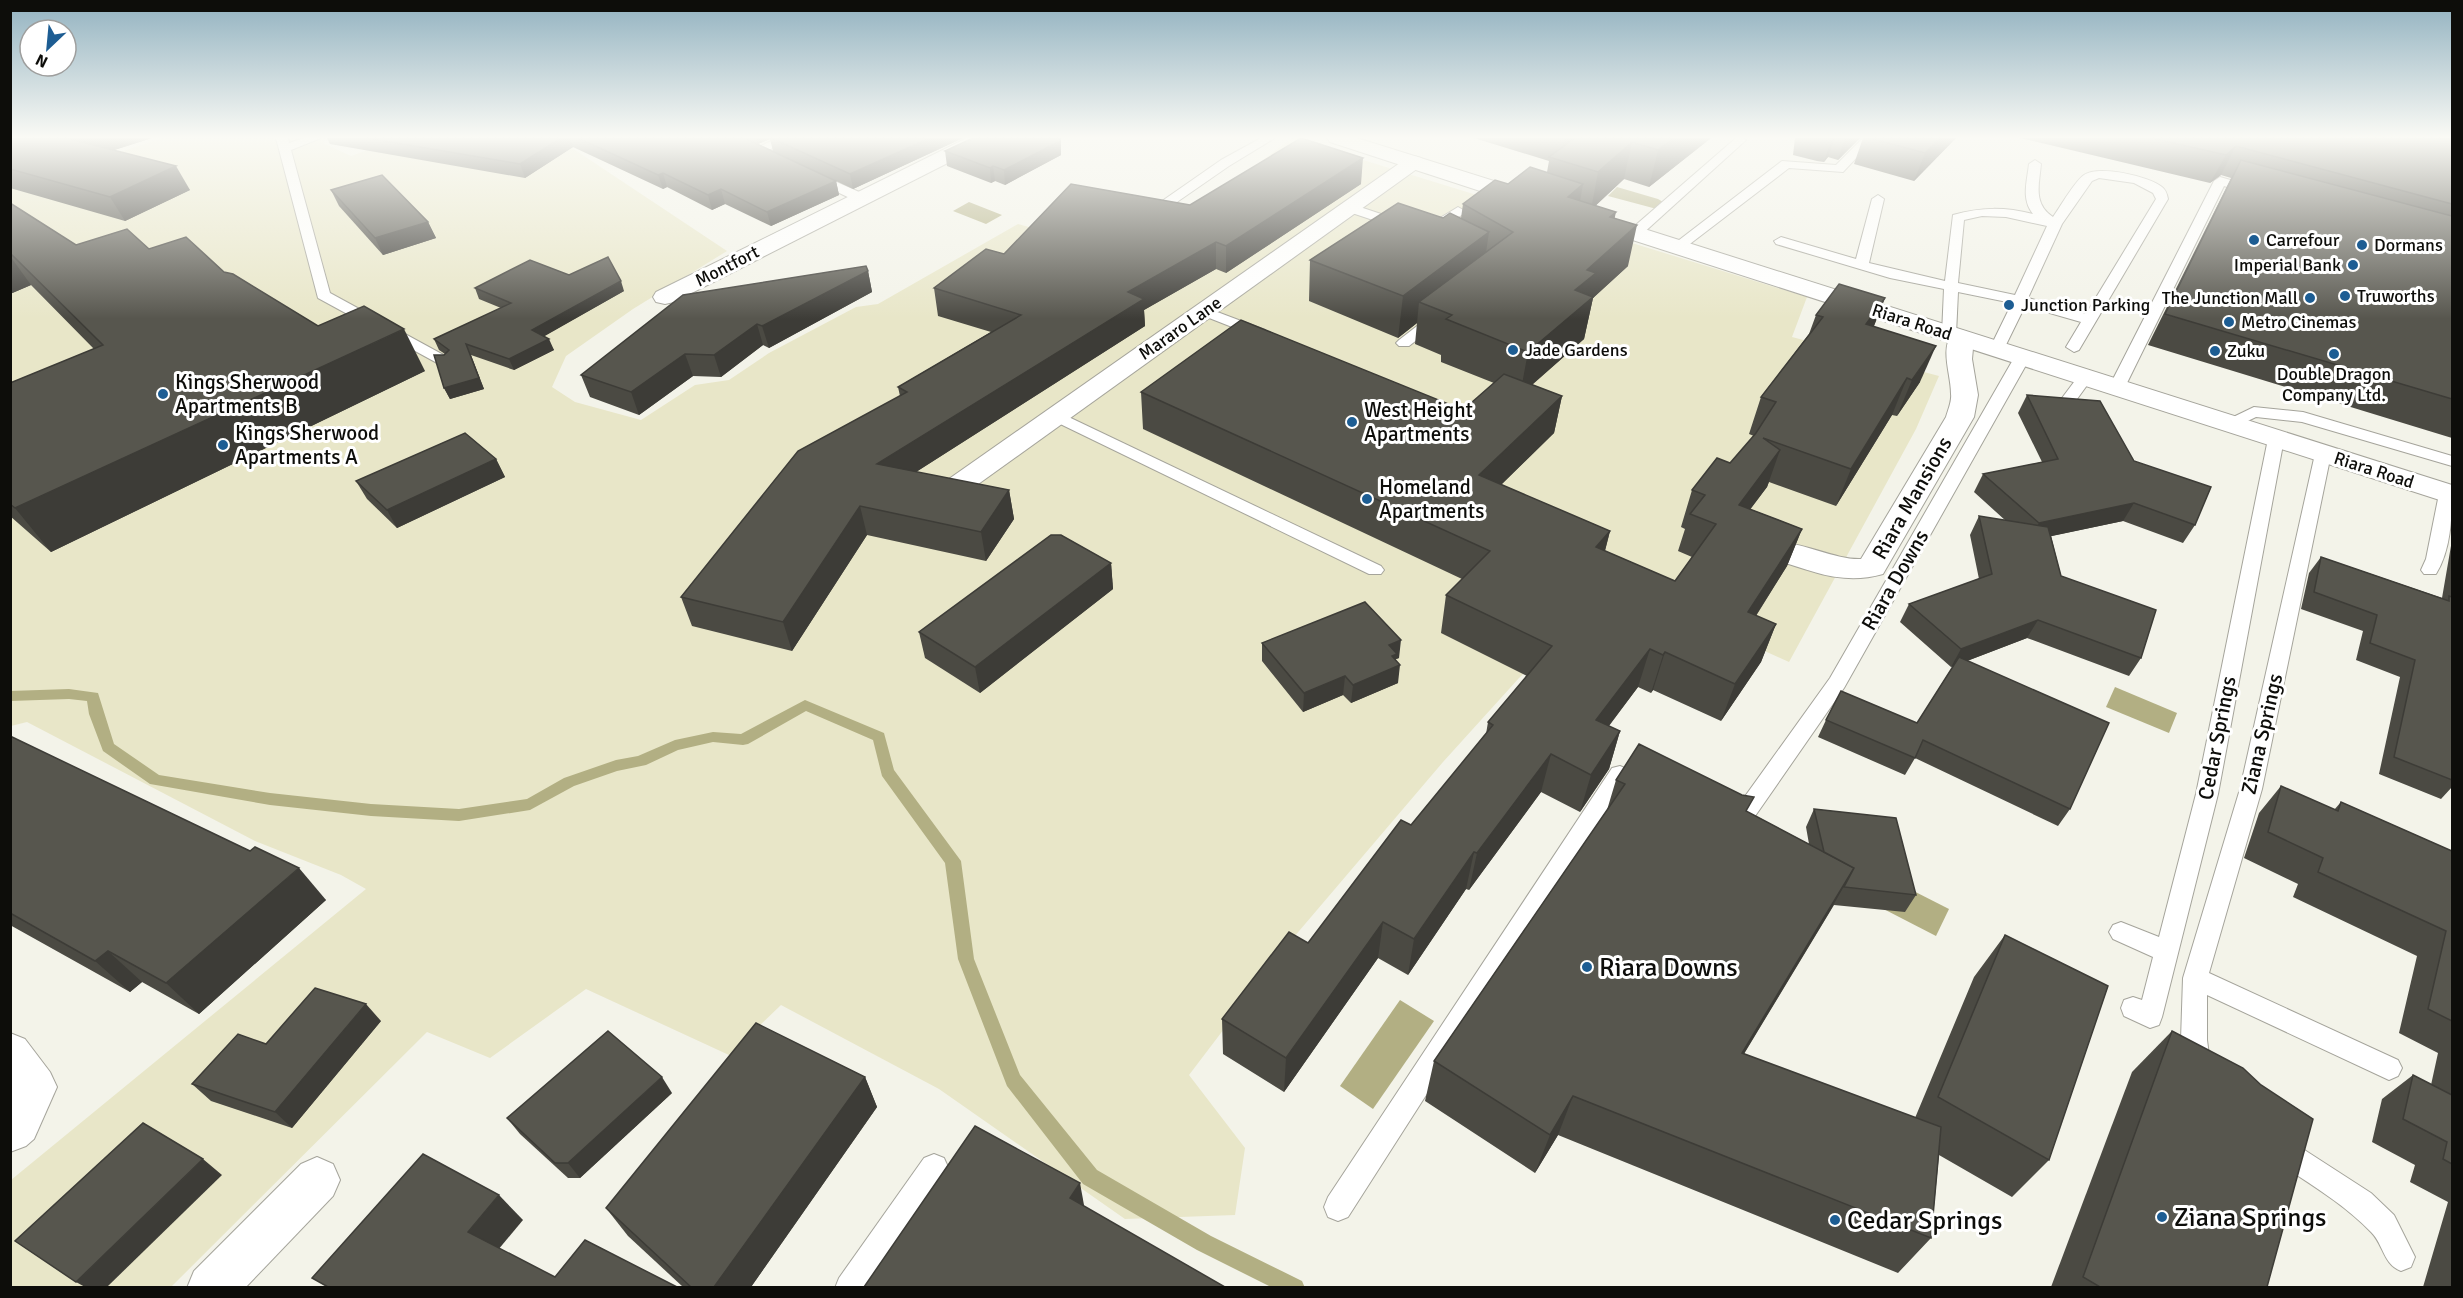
<svg xmlns="http://www.w3.org/2000/svg" width="2463" height="1298" viewBox="0 0 2463 1298" font-family="Signika,sans-serif">
<rect width="100%" height="100%" fill="#f3f3e9"/>
<polygon fill="#e8e6c8" points="162,138 326,138 323,143 351,156 400,138 557,138 727,251 633,309 566,356 552,387 575,402 641,420 695,385 729,380 769,353 856,307 878,304 1018,224 1136,257 1292,138 1807,297 1792,337 1939,376 1916,429 1789,662 1620,585 1519,678 1443,762 1294,937 1189,1075 1245,1148 1235,1215 1125,1219 939,1089 781,1005 729,1055 586,989 490,1058 427,1032 171,1287 11,1287 11,1180 366,889 341,875 255,841 27,722 11,726 10,189"/>
<g fill="#b2af83">
<polygon points="1617,187 1658,199 1663,202 1660,208 1653,208 1608,196"/>
<polygon points="969,202 1002,215 986,224 953,211"/>
<polygon points="2115,687 2177,713 2169,733 2106,707"/>
<polygon points="1884,876 1949,909 1936,936 1870,902"/>
<polygon points="1400,1000 1434,1021 1373,1109 1340,1086"/>
</g>
<g fill="none" stroke-linecap="round" stroke-linejoin="round">
<polygon fill="#b2af83" fill-rule="evenodd" points="69,689 98,693 114,744 159,775 270,793 371,804 459,809 527,799 564,778 616,760 638,756 675,740 713,732 741,734 805,700 884,733 894,770 961,861 974,959 1020,1075 1097,1170 1211,1236 1302,1281 1305,1288 1273,1288 1197,1250 1083,1184 1007,1086 958,959 945,863 882,776 873,740 806,711 748,744 743,745 713,742 678,750 646,765 617,771 574,786 530,810 459,821 371,816 270,805 150,784 103,751 89,714 87,701 69,699 10,701 10,691"/>
<g stroke="#a5a49b" stroke-width="2">
<g id="service">
<polygon points="276,138 288,138 289,143 304,138 321,138 291,150 330,293 449,358 452,361 449,364 439,364 318,298"/>
<polygon points="777,138 792,138 763,153 759,154 753,150"/>
<polygon points="1261,138 1275,138 1229,166 1164,211 1154,211 1152,208 1221,160"/>
<polygon points="1736,138 1744,138 1746,140 1640,236 1630,236 1628,233 1630,230"/>
<polygon points="1863,138 1875,138 1843,172 1789,168 1682,250 1677,251 1670,247 1782,161 1836,165"/>
<path d="M2035,160l6,4c-2,21 -8,40 12,53 8,-11 21,-35 31,-42 14,-10 65,1 78,12 4,3 5,7 6,12l-89,151 -5,2 -8,-5 15,-25 -56,-16 -23,47h-10l-3,-3 23,-47 -54,-11 -2,42 -7,4 -5,-1 -2,-3 2,-45 -54,-11 -114,-34 -2,-3 7,-4 75,22 16,-60 6,-4 6,4 -15,64 76,18 8,-66c28,-8 52,-8 80,-1 -12,-15 -6,-32 -4,-50zM2099,178l35,5 19,10 3,6 -70,115 -58,-16 34,-74 30,-43zM1982,216l24,1 41,9 -32,69 -57,-12 6,-63z"/>
<polygon points="814,172 866,195 867,198 866,201 856,201 810,179 808,176"/>
<polygon points="2220,177 2258,188 2259,191 2253,195 2224,186 2125,387 2123,390 2111,390 2109,387 2214,181"/>
<polygon points="1351,204 1405,222 1407,225 1400,229 1346,211 1344,208 1346,205"/>
<polygon points="1458,207 1465,211 1463,214 1437,232 1427,232 1425,229 1427,226"/>
<polygon points="1204,307 1265,330 1267,333 1260,337 1255,336 1199,314 1197,311 1199,308"/>
<polygon points="1435,315 1442,319 1440,322 1409,346 1399,346 1396,343 1399,340 1430,316"/>
<polygon points="2022,353 2030,358 1844,688 1744,832 1736,835 1728,832 1725,826 1728,820 1830,678 2014,358"/>
<polygon points="2085,372 2093,377 2072,406 2073,409 2071,412 2059,412 2056,406 2080,374"/>
<polygon points="2254,407 2303,412 2452,456 2452,466 2302,422 2256,417 2231,429 2223,424 2225,421"/>
<polygon points="1056,411 1381,566 1384,570 1381,574 1369,574 1050,419 1048,416"/>
<polygon points="2276,434 2284,439 2218,794 2162,1017 2159,1025 2150,1028 2124,1016 2121,1008 2124,1000 2133,997 2142,1000 2153,957 2113,939 2109,932 2113,925 2121,922 2159,937 2196,794 2268,439"/>
<polygon points="2323,449 2331,454 2262,789 2209,973 2398,1060 2402,1068 2398,1076 2389,1080 2207,995 2207,1040 2211,1070 2207,1078 2198,1082 2189,1078 2185,1070 2181,1040 2183,978 2240,789 2315,454"/>
<path d="M2448,489l4,1c0,27 -1,60 -16,84h-12l-3,-4 5,-11 13,-65 3,-4z"/>
<polygon points="1620,766 1652,780 1655,786 1652,792 1644,794 1624,786 1348,1217 1338,1221 1328,1217 1324,1207 1328,1197 1612,768"/>
<path d="M2280,1136l9,4 82,53 23,22 21,42 -4,10 -10,4c-18,-7 -17,-26 -30,-39 -29,-30 -66,-51 -100,-74l-4,-9 4,-9z"/>
<polygon points="934,1154 944,1158 948,1167 944,1176 867,1288 835,1288 839,1278 924,1158"/>
</g>
</g>
<g stroke="#a5a49b" stroke-width="2">
<g id="minor">
<polygon points="967,138 992,138 989,142 674,302 665,304 656,302 653,297 656,292"/>
<polygon points="1414,156 1421,158 1425,162 1421,166 956,500 946,503 936,500 931,494 936,488 1407,158"/>
<path d="M1961,330l9,3 4,5 -2,21 6,36 -4,22 -91,157c-42,12 -73,-4 -113,-16l-4,-7 4,-7c25,-7 61,16 91,15l85,-142c2,-7 6,-16 5,-23 0,-20 -11,-43 1,-61z"/>
<polygon points="10,1033 25,1039 50,1072 57,1087 34,1139 26,1146 10,1152"/>
<polygon points="317,1157 333,1164 340,1180 333,1196 245,1288 187,1288 194,1271 301,1164"/>
</g>
</g>
<g stroke="#a5a49b" stroke-width="2">
<g id="tertiary">
<polygon points="1327,138 1357,138 1539,195 1542,200 1539,205 1531,207 1523,205 1330,142"/>
<polygon points="1594,213 2452,485 2452,504 1586,225 1583,220 1586,215"/>
</g>
</g>
<g stroke="#a5a49b" stroke-width="2">
<polygon id="secondary" points="2441,138 2452,138 2452,144 2444,142"/>
</g>
<use href="#service" fill="#fff" fill-rule="evenodd"/>
<use href="#minor" fill="#fff" fill-rule="evenodd"/>
<use href="#tertiary" fill="#fff" fill-rule="evenodd"/>
<use href="#secondary" fill="#fff" fill-rule="evenodd"/>
</g>
<g fill="#4b4a43">
<polygon points="10,138 152,138 114,150 190,190 125,221 10,188"/>
<polygon points="327,138 963,138 853,189 773,151 770,139 758,144 748,139 836,181 839,195 771,226 725,204 712,210 667,187 663,189 573,147 525,178 330,144"/>
<polygon points="1061,138 1061,155 1005,185 995,181 991,183 947,166 945,151"/>
<polygon points="1474,138 1711,138 1649,187 1624,179 1595,206 1615,218 1628,266 1593,298 1584,339 1532,385 1562,396 1554,433 1501,485 1610,531 1605,551 1675,581 1692,557 1678,551 1685,529 1681,527 1692,490 1730,463 1754,436 1749,434 1761,397 1809,334 1816,315 1885,298 1874,326 1920,382 1897,416 1892,415 1836,506 1769,482 1767,487 1750,509 1802,529 1787,566 1756,616 1776,624 1761,662 1721,721 1653,690 1651,693 1638,687 1609,726 1620,731 1609,769 1580,812 1541,792 1469,890 1466,889 1408,975 1378,958 1284,1092 1223,1054 1222,1019 1308,943 1411,825 1486,734 1488,722 1527,676 1441,633 1446,595 1462,579 1143,429 1141,392 1463,410 1494,383 1441,362 1441,355 1415,344 1417,323 1398,338 1309,301 1310,260 1443,218 1461,218 1463,204 1508,184 1547,172 1549,161"/>
<polygon points="1795,138 1860,138 1838,160 1828,157 1824,162 1817,161 1793,155"/>
<polygon points="1863,138 1956,138 1914,181 1854,164"/>
<polygon points="2020,138 2444,138 2452,139 2452,438 2148,345 2231,178 2221,175 2210,183"/>
<polygon points="1361,184 1226,273 1216,269 1144,310 1145,326 916,472 1009,490 1014,519 986,561 867,535 792,651 692,626 681,597 900,396 898,387 991,332 938,316 934,288 1004,254 1190,205"/>
<polygon points="331,190 428,222 436,238 383,255 339,206"/>
<polygon points="10,203 76,245 149,249 224,272 318,326 425,371 51,552 10,516 10,383 94,349 31,285 10,294"/>
<polygon points="868,271 872,292 769,348 763,345 721,377 693,376 639,415 590,397 581,375"/>
<polygon points="569,275 624,291 544,336 554,350 514,370 471,355 484,389 450,399 444,388 444,355 445,354 439,350 434,339 501,308 479,299 475,288"/>
<polygon points="2027,395 2134,461 2195,525 2183,543 2123,521 2051,536 2061,576 2141,658 2129,676 2027,638 1967,661 2070,809 2058,826 1915,758 1905,775 1818,737 1826,720 1917,723 1953,666 1951,667 1900,622 1909,604 1979,579 1970,535 1979,516 2006,521 1974,492 1983,474 2042,462 2018,413"/>
<polygon points="496,459 505,477 397,528 367,499 356,481"/>
<polygon points="2452,540 2452,787 2441,799 2379,774 2400,677 2356,660 2363,631 2301,609 2309,573 2321,557 2442,598"/>
<polygon points="1111,563 1113,589 980,693 925,658 919,632"/>
<polygon points="1262,643 1399,658 1396,659 1396,661 1398,683 1351,703 1343,695 1303,712 1262,661"/>
<polygon points="10,736 326,900 199,1014 142,982 130,992 10,925"/>
<polygon points="1616,780 1748,812 1809,844 1806,827 1814,809 1916,895 1905,912 1834,905 1744,1054 1915,1118 1974,977 2005,935 2049,1160 2012,1197 1939,1155 1931,1238 1898,1273 1558,1135 1535,1173 1425,1101 1434,1061 1607,810"/>
<polygon points="2281,786 2334,810 2341,802 2452,851 2452,1287 2423,1287 2448,1202 2410,1182 2415,1165 2372,1142 2382,1099 2413,1075 2431,1085 2438,1053 2399,1033 2417,956 2293,897 2298,884 2244,858 2259,813"/>
<polygon points="381,1021 292,1128 211,1101 192,1084"/>
<polygon points="2172,1031 2267,1287 2051,1287 2132,1072"/>
<polygon points="865,1077 877,1107 751,1287 683,1287 628,1236 606,1208"/>
<polygon points="672,1093 580,1178 568,1178 520,1134 507,1118"/>
</g>
<g fill="#3d3c37">
<polygon points="66,138 152,138 80,161"/>
<polygon points="561,138 570,138 573,147 525,178 520,164"/>
<polygon points="756,138 770,138 770,139 758,144"/>
<polygon points="930,138 963,138 853,189 850,174"/>
<polygon points="1060,138 1061,138 1061,155 1005,185 1004,170"/>
<polygon points="1564,138 1595,138 1560,160"/>
<polygon points="1674,138 1711,138 1649,187 1658,150"/>
<polygon points="1832,138 1835,138 1828,157 1824,162"/>
<polygon points="1845,138 1860,138 1838,160"/>
<polygon points="1940,138 1956,138 1914,181 1925,153"/>
<polygon points="1632,142 1624,179 1591,210 1598,172"/>
<polygon points="2236,146 2221,175 2210,183 2226,155"/>
<polygon points="1363,158 1361,184 1226,273 1226,246"/>
<polygon points="176,166 190,190 125,221 110,197"/>
<polygon points="993,166 995,181 991,183 990,168"/>
<polygon points="663,173 667,187 663,189 658,175"/>
<polygon points="836,181 839,195 771,226 767,212"/>
<polygon points="1583,184 1576,224 1568,197"/>
<polygon points="721,189 725,204 712,210 708,195"/>
<polygon points="1616,212 1607,252 1637,225 1628,266 1593,298 1584,339 1520,395 1528,352 1575,290 1610,217"/>
<polygon points="428,222 436,238 383,255 375,238"/>
<polygon points="1489,232 1483,273 1419,302 1417,323 1398,338 1403,296"/>
<polygon points="1216,242 1216,269 1144,310 1145,326 883,493 877,464 1128,292"/>
<polygon points="10,256 31,285 10,294"/>
<polygon points="868,271 872,292 769,348 762,326"/>
<polygon points="621,281 624,291 536,341 532,330"/>
<polygon points="1885,298 1871,333 1866,324"/>
<polygon points="757,324 763,345 721,377 714,355"/>
<polygon points="404,329 425,371 51,552 15,508"/>
<polygon points="549,339 554,350 514,370 509,359"/>
<polygon points="466,344 484,389 450,399 444,388"/>
<polygon points="1936,346 1920,382 1897,416 1912,380"/>
<polygon points="685,354 693,376 639,415 631,392"/>
<polygon points="1907,378 1892,415 1836,506 1851,469"/>
<polygon points="1562,396 1554,433 1473,512 1479,475"/>
<polygon points="1780,450 1767,487 1726,542 1739,505"/>
<polygon points="496,459 505,477 397,528 387,510"/>
<polygon points="1009,490 1014,519 986,561 981,532"/>
<polygon points="2134,503 2123,521 2029,541 2039,523"/>
<polygon points="860,506 867,535 792,651 783,622"/>
<polygon points="1802,529 1787,566 1734,650 1748,612"/>
<polygon points="1610,531 1600,569 1596,547"/>
<polygon points="1111,563 1113,589 980,693 975,667"/>
<polygon points="2038,620 2027,638 1951,667 1961,649"/>
<polygon points="1776,624 1761,662 1721,721 1735,684"/>
<polygon points="1401,640 1399,658 1396,659 1395,667 1400,665 1398,683 1351,703 1353,685 1389,645"/>
<polygon points="1650,649 1638,687 1585,757 1596,720"/>
<polygon points="1665,652 1653,690 1651,693 1663,655"/>
<polygon points="1345,676 1343,695 1303,712 1304,693"/>
<polygon points="1620,731 1609,769 1580,812 1591,775"/>
<polygon points="1551,754 1541,792 1469,890 1477,853"/>
<polygon points="1474,852 1466,889 1408,975 1414,939"/>
<polygon points="299,868 326,900 199,1014 166,983"/>
<polygon points="1854,868 1830,911 1720,1093 1742,1053"/>
<polygon points="1383,922 1378,958 1284,1092 1286,1058"/>
<polygon points="108,951 142,982 130,992 95,961"/>
<polygon points="366,1004 381,1021 292,1128 275,1112"/>
<polygon points="662,1077 672,1093 580,1178 568,1163"/>
<polygon points="865,1077 877,1107 751,1287 714,1287"/>
<polygon points="1573,1096 1558,1135 1535,1173 1550,1135"/>
<polygon points="203,1159 222,1175 107,1287 85,1287 76,1282"/>
<polygon points="1080,1183 1084,1205 1075,1220 1070,1198"/>
<polygon points="499,1195 523,1220 493,1256 468,1232"/>
</g>
<g fill="#57564e" stroke="#3d3c37" stroke-width="1.5">
<polygon points="10,138 66,138 176,166 110,197 10,169"/>
<polygon points="367,138 561,138 520,164"/>
<polygon points="578,138 744,138 836,181 767,212 721,189 708,195 663,173 658,175"/>
<polygon points="771,138 930,138 850,174"/>
<polygon points="973,138 1060,138 1060,141 1004,170 993,166 990,168 945,151"/>
<polygon points="1301,138 1363,158 1226,246 1216,242 1128,292 1144,299 877,464 1009,490 981,532 860,506 783,622 681,597 798,451 907,392 898,387 1021,315 934,288 986,249 1004,254 1071,184 1190,205"/>
<polygon points="1575,138 1674,138 1658,150 1632,142 1598,172 1549,157"/>
<polygon points="1869,138 1940,138 1925,153"/>
<polygon points="2151,138 2444,138 2452,139 2452,204 2236,146 2226,155"/>
<polygon points="2241,160 2452,216 2452,399 2165,314"/>
<polygon points="1530,167 1583,184 1568,197 1616,212 1610,217 1637,225 1587,270 1596,273 1575,290 1593,297 1528,352 1446,319 1452,315 1419,302 1513,232 1463,204 1495,180 1508,184"/>
<polygon points="382,175 428,222 375,238 331,190"/>
<polygon points="10,203 76,245 127,229 149,249 186,237 224,272 233,274 318,326 364,306 404,329 15,508 10,504 10,383 103,345 10,253"/>
<polygon points="1398,203 1443,218 1450,213 1489,232 1403,296 1310,260"/>
<polygon points="608,257 621,281 532,330 549,339 509,359 466,344 479,378 444,388 434,355 444,355 449,350 434,339 511,303 475,288 530,260 569,275"/>
<polygon points="866,266 868,271 762,326 757,324 714,355 685,354 631,392 581,375 683,295"/>
<polygon points="1839,284 1885,298 1866,324 1936,346 1912,380 1907,378 1851,469 1763,438 1780,450 1739,505 1802,529 1748,612 1776,624 1735,684 1665,652 1663,655 1650,649 1596,720 1620,731 1591,775 1551,754 1477,853 1474,852 1414,939 1383,922 1286,1058 1222,1019 1289,932 1308,943 1401,820 1411,825 1493,725 1488,722 1552,646 1446,595 1490,551 1141,392 1241,320 1463,410 1504,374 1562,396 1479,475 1610,531 1596,547 1675,581 1716,524 1690,514 1705,495 1692,490 1717,458 1730,463 1756,433 1776,402 1761,397 1823,317 1816,315"/>
<polygon points="2027,395 2100,401 2134,461 2211,487 2195,525 2134,503 2039,523 1983,474 2058,459"/>
<polygon points="465,433 496,459 387,510 356,481"/>
<polygon points="1979,516 2048,527 2061,576 2156,610 2141,658 2038,620 1961,649 1909,604 1992,574"/>
<polygon points="1051,535 1061,535 1111,563 975,667 919,632"/>
<polygon points="2321,557 2449,601 2449,596 2452,597 2452,780 2394,757 2415,660 2370,643 2377,615 2314,592"/>
<polygon points="1365,602 1401,640 1389,645 1397,654 1392,656 1400,665 1353,685 1345,676 1304,693 1262,643"/>
<polygon points="1959,657 2109,723 2070,809 1923,740 1915,758 1826,720 1841,691 1917,723"/>
<polygon points="10,736 250,851 255,847 299,868 166,983 108,951 95,961 10,913"/>
<polygon points="1639,744 1742,795 1754,797 1746,811 1854,868 1742,1053 1941,1127 1931,1238 1573,1096 1550,1135 1434,1061 1625,784 1616,780"/>
<polygon points="2281,786 2338,811 2341,802 2452,851 2452,1021 2428,1009 2446,931 2318,872 2323,858 2268,832"/>
<polygon points="1814,809 1896,818 1916,895 1844,887 1854,868 1824,852"/>
<polygon points="2005,935 2108,986 2049,1160 1938,1097"/>
<polygon points="315,988 366,1004 275,1112 192,1084 238,1034 266,1044"/>
<polygon points="756,1023 865,1077 714,1287 691,1287 606,1208"/>
<polygon points="608,1031 662,1077 568,1163 555,1163 507,1118"/>
<polygon points="2172,1031 2243,1068 2261,1085 2313,1119 2267,1287 2100,1287 2083,1277"/>
<polygon points="2413,1075 2452,1095 2452,1164 2443,1159 2447,1142 2403,1119"/>
<polygon points="143,1123 203,1159 76,1282 15,1241"/>
<polygon points="975,1126 1080,1183 1070,1198 1225,1287 864,1287"/>
<polygon points="423,1154 499,1195 468,1232 555,1277 585,1240 677,1287 328,1287 312,1278"/>
</g>
<linearGradient id="sky" x2="0" y2="1"><stop stop-color="#92b2c0"/><stop offset="0.43" stop-color="#fafaf5"/><stop offset="1" stop-color="#fafaf5" stop-opacity="0"/></linearGradient>
<rect width="2463" height="319" fill="url(#sky)"/>
<g fill="#1d5d93" stroke="#fff" stroke-width="2">
<circle cx="2254" cy="240" r="6"/>
<circle cx="2362" cy="245" r="6"/>
<circle cx="2353" cy="265" r="6"/>
<circle cx="2345" cy="296" r="6"/>
<circle cx="2310" cy="298" r="6"/>
<circle cx="2009" cy="305" r="6"/>
<circle cx="2229" cy="322" r="6"/>
<circle cx="1513" cy="350" r="6"/>
<circle cx="2215" cy="351" r="6"/>
<circle cx="2334" cy="354" r="6"/>
<circle cx="163" cy="394" r="6"/>
<circle cx="1352" cy="422" r="6"/>
<circle cx="223" cy="445" r="6"/>
<circle cx="1367" cy="499" r="6"/>
<circle cx="1587" cy="967" r="6"/>
<circle cx="2162" cy="1217" r="6"/>
<circle cx="1835" cy="1220" r="6"/>
</g>
<g text-anchor="middle" stroke-width="6" stroke-linejoin="round" paint-order="stroke">
<g font-size="18" fill="#0d0d0a" stroke="#fff" text-anchor="start">
<text x="2266" y="246">Carrefour</text>
<text x="2374" y="251">Dormans</text>
<text x="2341" y="271" text-anchor="end">Imperial Bank</text>
<text x="2357" y="302">Truworths</text>
<text x="2298" y="304" text-anchor="end">The Junction Mall</text>
<text x="2021" y="311">Junction Parking</text>
<text x="2241" y="328">Metro Cinemas</text>
<text x="1525" y="356">Jade Gardens</text>
<text x="2227" y="357">Zuku</text>
<text x="2334" y="380" text-anchor="middle">Double Dragon<tspan x="2334" dy="21">Company Ltd.</tspan></text>
</g>
<g font-size="18" fill="#0d0d0a" stroke="#fff">
<text transform="translate(727 266) rotate(-27)" y="6">Montfort</text>
<text transform="translate(1912 322) rotate(18)" y="6">Riara Road</text>
<text transform="translate(1180 328) rotate(-35)" y="6">Mararo Lane</text>
<text transform="translate(2374 470) rotate(18)" y="6">Riara Road</text>
</g>
<g font-size="21" fill="#0d0d0a" stroke="#fff" text-anchor="start">
<text x="175" y="389">Kings Sherwood<tspan x="175" dy="24">Apartments B</tspan></text>
<text x="1364" y="417">West Height<tspan x="1364" dy="24">Apartments</tspan></text>
<text x="235" y="440">Kings Sherwood<tspan x="235" dy="24">Apartments A</tspan></text>
<text x="1379" y="494">Homeland<tspan x="1379" dy="24">Apartments</tspan></text>
</g>
<g font-size="21" fill="#0d0d0a" stroke="#fff">
<text transform="translate(1912 498) rotate(-60)" y="7">Riara Mansions</text>
<text transform="translate(1895 580) rotate(-60)" y="7">Riara Downs</text>
<text transform="translate(2262 734) rotate(-77)" y="7">Ziana Springs</text>
<text transform="translate(2217 738) rotate(-79)" y="7">Cedar Springs</text>
</g>
<g font-size="26" fill="#0d0d0a" stroke="#fff" text-anchor="start">
<text x="1599" y="976">Riara Downs</text>
<text x="2174" y="1226">Ziana Springs</text>
<text x="1847" y="1229">Cedar Springs</text>
</g>
</g>
<rect width="2463" height="1298" fill="none" stroke="#0d0d0a" stroke-width="24"/>
<g transform="translate(48 48) rotate(206)"><circle r="28" fill="#ffffff" stroke="#9e9e9d" stroke-width="1.5"/>
<path d="M0-4.5L10 22L0 15L-10 22Z" fill="#1d5d93"/>
<text y="-9" font-size="16" font-weight="bold" text-anchor="middle" fill="#0d0d0a">N</text>
</g>
</svg>
